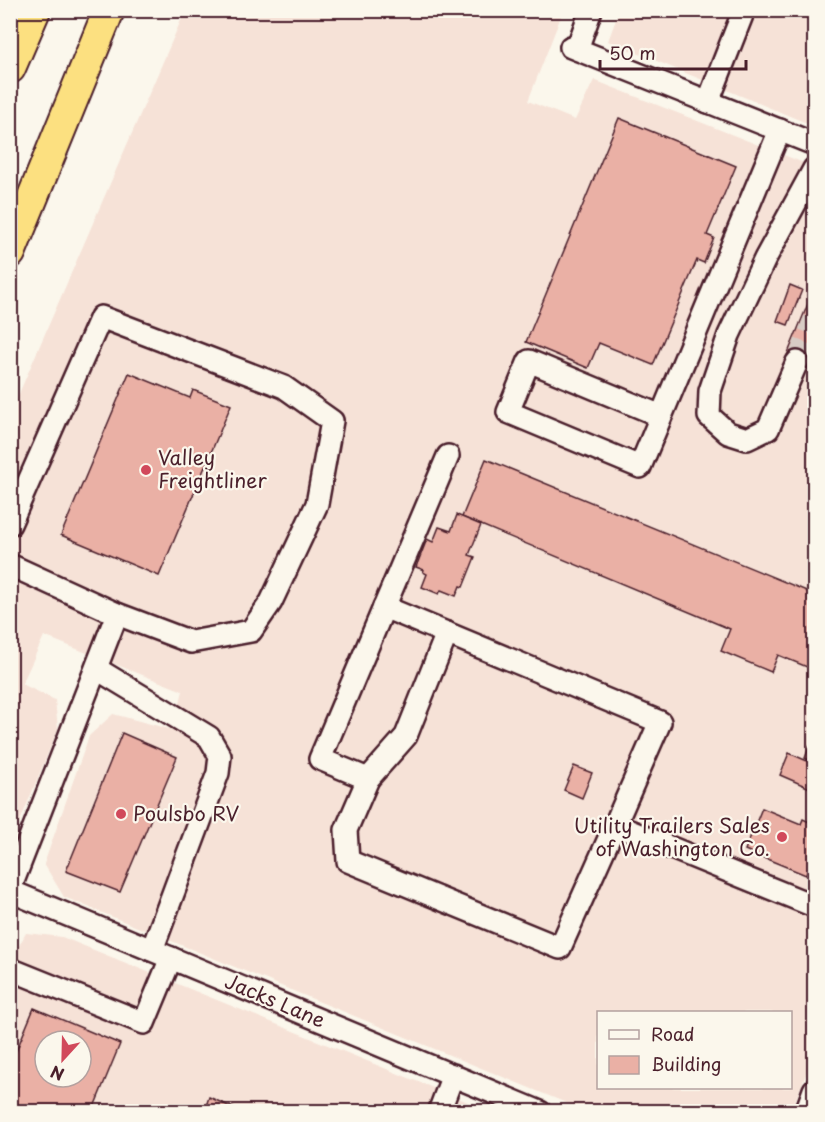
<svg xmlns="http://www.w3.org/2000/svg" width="825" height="1122" viewBox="0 0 825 1122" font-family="'Playpen Sans',sans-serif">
<rect width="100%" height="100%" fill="#fbf7ec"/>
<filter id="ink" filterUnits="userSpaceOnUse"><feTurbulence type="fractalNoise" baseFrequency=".0167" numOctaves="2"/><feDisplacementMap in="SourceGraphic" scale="12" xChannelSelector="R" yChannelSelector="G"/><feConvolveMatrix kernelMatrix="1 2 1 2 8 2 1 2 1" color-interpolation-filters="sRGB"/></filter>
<g filter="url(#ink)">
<g fill="#f6e2d7" fill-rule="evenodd">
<path d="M185,11h378l-35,90 47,19 19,-40 220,87v888l-23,56h-205l-522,-214 -20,-33 45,-128 24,-22 60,16 10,-39 -139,-55 -22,48 33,16 3,29 -47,114v-431zM598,1012h192v76h-192z"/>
<polygon points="619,11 814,11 814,126 608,41"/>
<path d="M26,933l36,4 428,174h-479l-1,-149zM45,1041h36v36h-36z"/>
</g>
<g fill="#eab0a5" stroke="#4a1f2b" stroke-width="1.5" fill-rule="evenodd">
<polygon points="619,118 736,166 707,235 714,238 704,263 697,260 653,365 599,343 588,368 526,342"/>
<polygon points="790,285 802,290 788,325 777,321"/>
<polygon points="814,289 814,351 808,366 786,358"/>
<polygon points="814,351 814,369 808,366"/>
<polygon points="129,373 190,398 193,390 231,405 159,576 61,535"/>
<polygon points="486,459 814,594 814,662 812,669 778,655 771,672 721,651 730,629 462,517"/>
<polygon points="457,515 481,525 469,555 475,557 463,587 460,586 456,596 441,590 439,594 422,587 427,574 423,572 424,570 416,567 427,539 433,542 439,527 451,531"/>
<polygon points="122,733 177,757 120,892 66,871"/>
<polygon points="814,735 814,762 805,758"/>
<polygon points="789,753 814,764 814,782 812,789 780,775"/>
<polygon points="574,766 592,773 582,798 564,790"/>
<polygon points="762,808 801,824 803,819 814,824 814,854 806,875 745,850"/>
<path d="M34,1008l86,36 -28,68h-82v-46zM45,1041h36v36h-36z"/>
<polygon points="209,1097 242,1112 204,1112"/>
</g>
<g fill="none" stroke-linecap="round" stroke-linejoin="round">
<polyline stroke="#d8ccc5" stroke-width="21" stroke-dasharray="21 10" stroke-linecap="butt" points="797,362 814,319"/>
<g stroke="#4a1f2b" stroke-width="26">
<g id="minor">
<polyline points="571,47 814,144"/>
<polyline points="577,49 591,10"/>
<polyline points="708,102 744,10"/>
<polyline points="797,362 768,429 747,439 728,433 709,416 710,391 729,335 765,259 814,169"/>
<polyline points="661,416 529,361 508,412 640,467 780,130"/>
<polyline points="448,456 320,759 368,779 346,830 348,861 560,948 615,825 814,906"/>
<polyline points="10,524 101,317 284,387 332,421 317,504 271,602 251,631 191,642 117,614 10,565"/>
<polyline points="384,607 660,722 615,825"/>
<polyline points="97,669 209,737 220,756 218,773 152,950"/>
<polyline points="368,779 406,736 447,633"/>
<polyline points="10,889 117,614"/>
<polyline points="10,891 540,1112"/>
<polyline points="10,969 144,1023 171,958"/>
<polyline points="439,1112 453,1075"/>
<polyline points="806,1112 814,1090"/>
</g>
</g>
<g stroke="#4a1f2b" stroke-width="34">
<g id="highway">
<polyline points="10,68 35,10"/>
<polyline points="10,253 109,10"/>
</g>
</g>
<use href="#minor" stroke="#fbf7ec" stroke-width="21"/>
<use href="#highway" stroke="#fce080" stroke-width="30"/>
</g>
</g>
<g fill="#d1495b" stroke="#fbf7ec" stroke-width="2">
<circle cx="146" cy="470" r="6"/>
<circle cx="121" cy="814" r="6"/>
<circle cx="782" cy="837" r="6"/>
</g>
<g text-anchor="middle" stroke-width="4.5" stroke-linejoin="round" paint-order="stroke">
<g font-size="20" fill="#4a1f2b" stroke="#fbf7ec" text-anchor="start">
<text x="158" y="465">Valley<tspan x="158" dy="23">Freightliner</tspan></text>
<text x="133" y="821">Poulsbo RV</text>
<text x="770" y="833" text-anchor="end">Utility Trailers Sales<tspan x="770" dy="23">of Washington Co.</tspan></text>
</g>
<g font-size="20" fill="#4a1f2b" stroke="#fbf7ec">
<text transform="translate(275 1001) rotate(23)" y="7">Jacks Lane</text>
</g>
</g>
<rect width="825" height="1122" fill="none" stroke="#fbf7ec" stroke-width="36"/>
<rect x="18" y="18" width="789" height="1086" fill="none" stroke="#4a1f2b" stroke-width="2" filter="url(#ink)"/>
<rect x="597" y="1011" width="195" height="78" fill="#fbf7ec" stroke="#b4a19f" stroke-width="1.5"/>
<rect x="609" y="1030" width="30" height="9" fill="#fbf7ec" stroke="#b4a19f" stroke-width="1.5"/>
<text x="651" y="1041" font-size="18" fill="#4a1f2b">Road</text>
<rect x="609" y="1056" width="30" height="18" fill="#eab0a5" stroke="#b4a19f" stroke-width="1.5"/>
<text x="651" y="1071" font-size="18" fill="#4a1f2b">Building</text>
<g transform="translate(63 1059) rotate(202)"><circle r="28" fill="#fbf7ec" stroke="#b4a19f" stroke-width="1.5"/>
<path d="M0-4.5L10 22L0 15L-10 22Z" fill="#d1495b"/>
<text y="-9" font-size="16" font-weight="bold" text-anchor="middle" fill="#4a1f2b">N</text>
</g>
<path d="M600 60v9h146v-9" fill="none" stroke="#4a1f2b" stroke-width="3"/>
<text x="609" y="60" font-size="18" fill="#4a1f2b" stroke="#fbf7ec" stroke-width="4.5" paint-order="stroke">50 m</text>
</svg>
